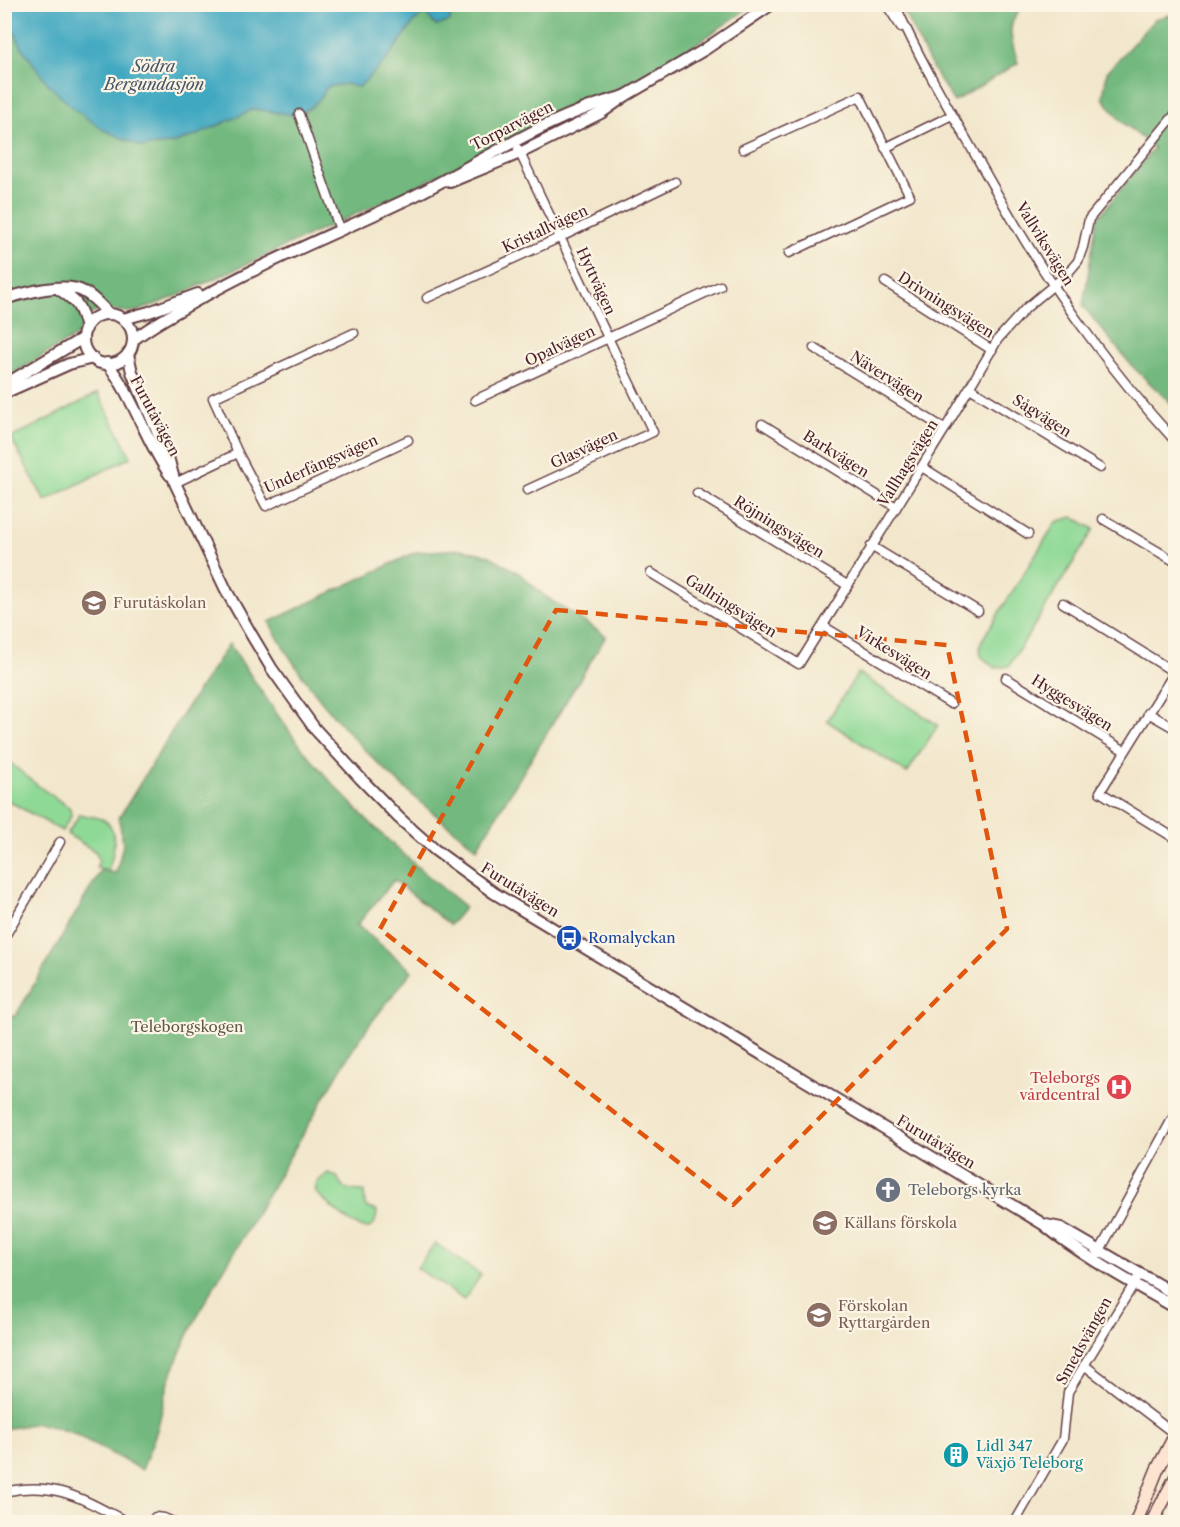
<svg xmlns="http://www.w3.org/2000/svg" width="1180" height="1527" viewBox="0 0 1180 1527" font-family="'Libre Caslon Text',serif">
<rect width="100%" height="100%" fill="#fcf5e5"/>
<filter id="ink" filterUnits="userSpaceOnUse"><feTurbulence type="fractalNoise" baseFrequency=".0167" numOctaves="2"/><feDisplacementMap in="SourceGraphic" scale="12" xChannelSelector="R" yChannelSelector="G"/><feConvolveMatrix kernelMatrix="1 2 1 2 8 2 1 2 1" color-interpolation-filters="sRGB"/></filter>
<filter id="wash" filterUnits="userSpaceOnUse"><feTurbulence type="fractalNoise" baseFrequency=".008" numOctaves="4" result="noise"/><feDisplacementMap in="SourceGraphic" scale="24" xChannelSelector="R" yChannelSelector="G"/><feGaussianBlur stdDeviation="1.35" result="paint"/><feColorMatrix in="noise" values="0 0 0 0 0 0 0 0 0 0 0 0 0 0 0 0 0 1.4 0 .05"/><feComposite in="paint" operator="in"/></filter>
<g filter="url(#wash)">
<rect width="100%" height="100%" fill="#f2e7cc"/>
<g fill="#8fd996" stroke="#6c7c60" stroke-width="1.5">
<polygon points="98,393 131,457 45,501 11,438"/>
<polygon points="1073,517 1094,529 1009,666 995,668 981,656 980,647 982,640 1056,522"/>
<polygon points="858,673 938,725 907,773 827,721"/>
<polygon points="4,758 41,788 70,808 71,816 62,831 5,799"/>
<path d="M80,814c7,2 18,3 24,6 16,10 9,37 4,51l-12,-3 3,-7 -3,-9 -29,-18z"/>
<path d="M328,1173l9,4c9,17 9,12 27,14l1,14 3,3 9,3c-2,44 -49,-9 -62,-19l2,-10z"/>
<polygon points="435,1243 481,1275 464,1300 417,1268"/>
</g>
<g fill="#73b97f" stroke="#5e6c55" stroke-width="1.5">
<path d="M452,5h301l-57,39 -82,48 -52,20 -141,72 -244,112 -39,15 -10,1 -17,-2h-11l-9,4 -15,22 -70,42 -2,-367 18,37 120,99 33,-4 24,-9 55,-25 39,6c17,-3 25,-14 34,-28l18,-3 14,3 29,-29 26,-36 11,-10 11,14 14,-5z"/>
<path d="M900,5h124c-20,19 -13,35 -6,58l-64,39 -20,-31z"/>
<polygon points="1169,15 1176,21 1175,407 1132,366 1083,306 1097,219 1154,148 1121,121 1103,98 1107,72 1155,19"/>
<path d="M462,549l28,7 29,17 27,24 60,39 -129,212c-81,-62 -160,-136 -208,-226l147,-70z"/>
<path d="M229,644c27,38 53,81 83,116 47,56 97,101 153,147l-15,18 -56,-45 -37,45 55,46 -42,53 -21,31 -147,252 -21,43 -12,31 -12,49 -15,40 -71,-38 -34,-9 -32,6v-417l10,5 86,-147 15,3 7,-28 -4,-27 64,-105z"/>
</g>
<path fill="#41a8c1" stroke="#466476" stroke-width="1.5" d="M4,5h448l-2,16 -14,5 -11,-14 -11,10 -26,36 -29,29 -14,-3 -18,3c-8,14 -17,24 -34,28l-39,-6 -55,25 -24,9 -33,4 -38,-17 -30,-21 -25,-24 -27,-37 -17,-37z"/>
</g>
<g filter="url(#ink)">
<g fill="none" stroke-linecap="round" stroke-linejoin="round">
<g stroke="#633d43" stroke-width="11">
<g id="minor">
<polyline points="886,4 901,27"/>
<path d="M895,4c21,48 47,93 73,138 37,66 75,133 121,194 27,37 56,72 87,106"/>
<polyline points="299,114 340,230"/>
<polyline points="885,148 952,115"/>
<polyline points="518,149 653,432 527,490"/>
<polyline points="743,149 860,96 910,196 789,253"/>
<polyline points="885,282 992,350"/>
<polyline points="427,298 561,237 675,182"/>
<polyline points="354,333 213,398 238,453 266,506 408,440"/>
<polyline points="814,348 945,429"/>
<polyline points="970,388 1100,468"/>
<polyline points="475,400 720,286"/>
<polyline points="762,424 896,507"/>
<polyline points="922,467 1028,534"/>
<polyline points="175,483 238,453"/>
<polyline points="697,493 847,585"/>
<polyline points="1103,519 1176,562"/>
<polyline points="871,546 978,611"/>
<polyline points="651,573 799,664 945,429 998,339 1026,308 1067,274 1078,261 1083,247 1089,219 1176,113"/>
<polyline points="1063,603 1174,672"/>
<polyline points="823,626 951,704"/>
<polyline points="1176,670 1100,792 1176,839"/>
<polyline points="1006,678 1125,751"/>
<polyline points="1148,713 1176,729"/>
<polyline points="4,938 60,842"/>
<polyline points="1098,1254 1176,1112"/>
<polyline points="1084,1365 1176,1435"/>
<path d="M4,1492c52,-12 80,8 123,30"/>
<polyline points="152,1522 155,1517 164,1518 173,1522"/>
<polyline points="1015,1522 1063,1439 1068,1392 1140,1274"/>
</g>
</g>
<g stroke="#633d43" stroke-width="14">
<g id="tertiary">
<polyline points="450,182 520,153 601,113 625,96 704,50 772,4"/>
<path d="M57,288c20,13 24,18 29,41"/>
<path d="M4,299c20,-6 62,-18 80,-7 10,5 17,14 25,22"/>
<circle cx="108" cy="339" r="25"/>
<polyline points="123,319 149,312 198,294"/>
<path d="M133,340c19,-15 40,-26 61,-38 71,-41 148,-71 222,-107 69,-35 133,-80 209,-99"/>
<path d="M128,354l4,18 36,85 7,26 52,109 24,42 21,35 43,60 45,49 39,40 36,32 59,43 549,331c40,33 88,58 133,84"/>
<path d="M107,363c27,34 38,77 63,112"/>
<polyline points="4,385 83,338"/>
<polyline points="4,393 69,364 93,358"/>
<polyline points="1046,1225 1061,1228 1176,1295"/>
</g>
</g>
<g stroke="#633d43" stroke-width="15">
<g id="secondary">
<polyline points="1136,1522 1157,1470 1176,1434"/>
<polyline points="1152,1522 1176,1477"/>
</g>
</g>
<use href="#minor" stroke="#fff" stroke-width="8"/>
<use href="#tertiary" stroke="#fff" stroke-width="10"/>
<use href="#secondary" stroke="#fde4d0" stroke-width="12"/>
</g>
</g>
<path fill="none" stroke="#e0560e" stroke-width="4.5" stroke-dasharray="12 8" stroke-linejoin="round" d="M556,610l391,35 60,284 -274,276 -353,-276z"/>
<defs>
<g id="school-disc" transform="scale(1.35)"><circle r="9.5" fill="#8d6e63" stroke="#fcf5e5"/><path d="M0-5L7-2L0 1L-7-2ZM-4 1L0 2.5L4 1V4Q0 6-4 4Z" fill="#fff"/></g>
<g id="bus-disc" transform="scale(1.35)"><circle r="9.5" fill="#1a4fb4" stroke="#fcf5e5"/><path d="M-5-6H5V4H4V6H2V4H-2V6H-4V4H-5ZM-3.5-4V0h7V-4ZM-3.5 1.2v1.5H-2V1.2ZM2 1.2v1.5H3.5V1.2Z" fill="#fff"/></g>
<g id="hospital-disc" transform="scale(1.35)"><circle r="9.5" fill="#e0444e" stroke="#fcf5e5"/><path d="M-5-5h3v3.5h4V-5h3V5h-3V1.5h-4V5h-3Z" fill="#fff"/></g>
<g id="church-disc" transform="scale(1.35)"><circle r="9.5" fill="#6b7280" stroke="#fcf5e5"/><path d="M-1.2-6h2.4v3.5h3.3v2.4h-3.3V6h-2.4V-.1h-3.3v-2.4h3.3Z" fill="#fff"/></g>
<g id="building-disc" transform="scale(1.35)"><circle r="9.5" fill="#0f9aa8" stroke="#fcf5e5"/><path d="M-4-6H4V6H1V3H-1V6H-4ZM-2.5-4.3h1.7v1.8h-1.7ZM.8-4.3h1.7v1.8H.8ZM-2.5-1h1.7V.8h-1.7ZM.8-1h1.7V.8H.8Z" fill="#fff"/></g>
</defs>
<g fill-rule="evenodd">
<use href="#school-disc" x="94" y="603"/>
<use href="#bus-disc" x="569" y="938"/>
<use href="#hospital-disc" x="1119" y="1087"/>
<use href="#church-disc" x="888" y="1190"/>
<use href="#school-disc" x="825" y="1223"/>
<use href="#school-disc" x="819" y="1315"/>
<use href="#building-disc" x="956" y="1455"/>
</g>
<g text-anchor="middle" stroke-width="4.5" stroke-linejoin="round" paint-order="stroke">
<g font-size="15" fill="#4a1f2b" stroke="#fcf5e5">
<text transform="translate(512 126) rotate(-27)" y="5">Torparvägen</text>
<text transform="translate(545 229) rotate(-25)" y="5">Kristallvägen</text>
<text transform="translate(1045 244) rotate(58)" y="5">Vallviksvägen</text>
<text transform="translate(596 281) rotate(65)" y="5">Hyttvägen</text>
<text transform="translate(946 305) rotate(32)" y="5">Drivningsvägen</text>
<text transform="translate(560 346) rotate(-25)" y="5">Opalvägen</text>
<text transform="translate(887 377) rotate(32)" y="5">Nävervägen</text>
<text transform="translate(155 416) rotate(62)" y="5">Furutåvägen</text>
<text transform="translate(1042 416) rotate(32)" y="5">Sågvägen</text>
<text transform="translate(584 449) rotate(-25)" y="5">Glasvägen</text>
<text transform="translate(836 454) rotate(32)" y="5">Barkvägen</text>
<text transform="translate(908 463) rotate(-58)" y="5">Vallhagsvägen</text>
<text transform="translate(321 464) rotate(-24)" y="5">Underfångsvägen</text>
<text transform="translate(779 527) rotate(32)" y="5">Röjningsvägen</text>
<text transform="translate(731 606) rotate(32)" y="5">Gallringsvägen</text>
<text transform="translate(894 653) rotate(32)" y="5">Virkesvägen</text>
<text transform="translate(1072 703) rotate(32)" y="5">Hyggesvägen</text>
<text transform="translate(520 890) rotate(32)" y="5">Furutåvägen</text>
<text transform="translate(936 1142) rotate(31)" y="5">Furutåvägen</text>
<text transform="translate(1084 1341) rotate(-61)" y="5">Smedsvängen</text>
</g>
<g font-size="15" fill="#785e54" stroke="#fcf5e5" text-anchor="start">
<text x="113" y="608">Furutåskolan</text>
<text x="844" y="1228">Källans förskola</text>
<text x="838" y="1311">Förskolan<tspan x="838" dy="17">Ryttargården</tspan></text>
</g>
<g font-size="15" fill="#164399" stroke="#fcf5e5" text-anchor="start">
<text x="588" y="943">Romalyckan</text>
</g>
<g font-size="15" fill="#5f574b" stroke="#fcf5e5">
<text x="187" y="1032">Teleborgskogen</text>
</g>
<g font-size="15" fill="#be3a42" stroke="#fcf5e5" text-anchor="end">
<text x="1100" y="1083">Teleborgs<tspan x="1100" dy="17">vårdcentral</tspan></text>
</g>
<g font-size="15" fill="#5b616d" stroke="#fcf5e5" text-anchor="start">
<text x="908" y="1195">Teleborgs kyrka</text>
</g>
<g font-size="15" fill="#0d838f" stroke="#fcf5e5" text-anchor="start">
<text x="976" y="1451">Lidl 347<tspan x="976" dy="17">Växjö Teleborg</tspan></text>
</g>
<g font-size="16" font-style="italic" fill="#465667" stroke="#fcf5e5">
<text x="154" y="72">Södra<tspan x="154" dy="18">Bergundasjön</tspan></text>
</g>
</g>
<rect width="1180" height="1527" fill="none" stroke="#fcf5e5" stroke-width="24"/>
</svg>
